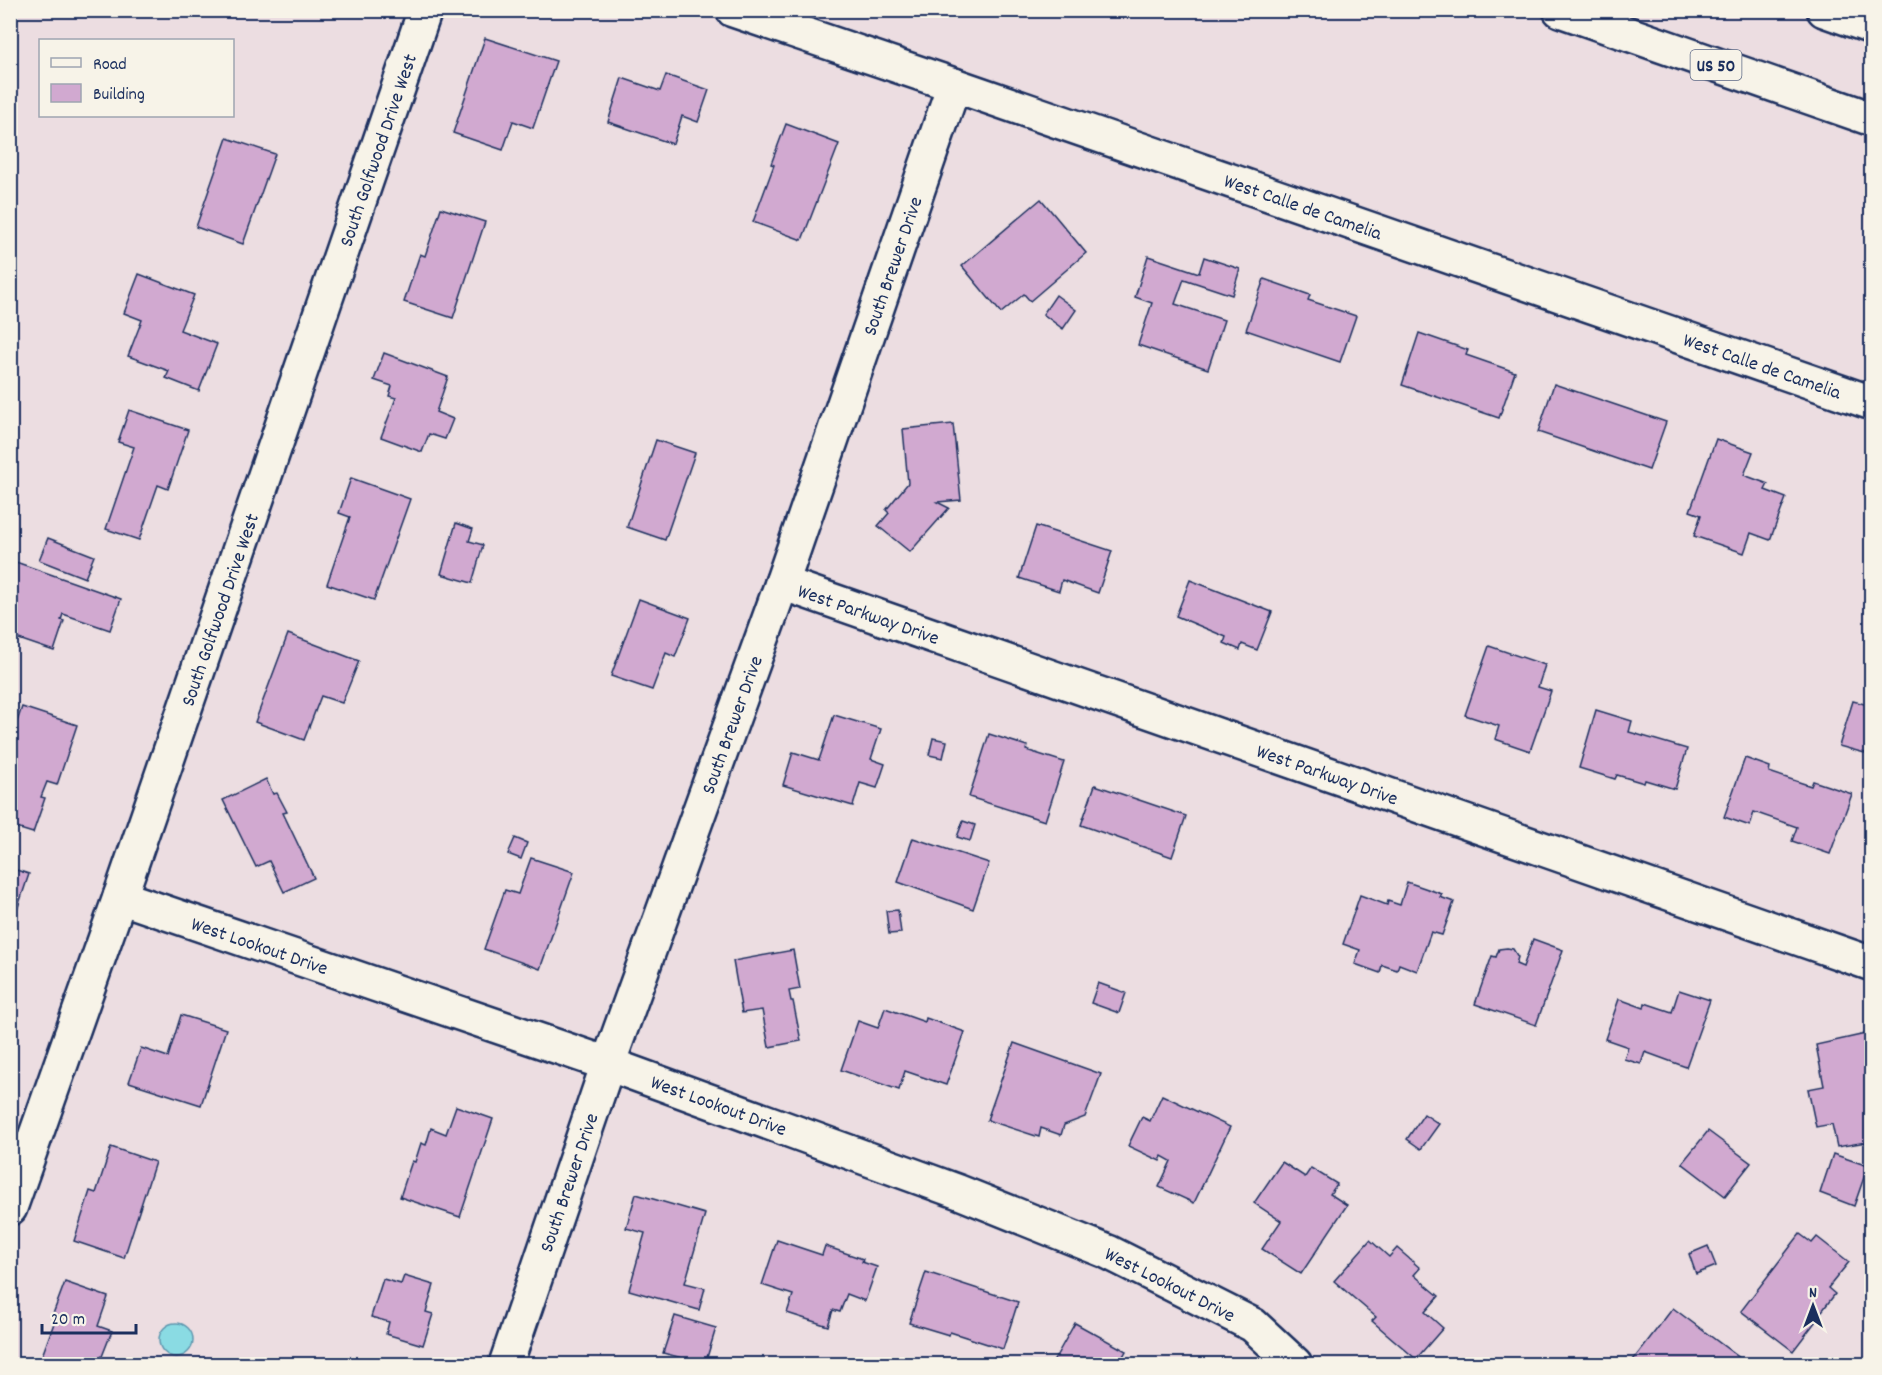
<svg xmlns="http://www.w3.org/2000/svg" width="1882" height="1375" viewBox="0 0 1882 1375" font-family="Dekko,sans-serif">
<rect width="100%" height="100%" fill="#ecdde1"/>
<filter id="ink" filterUnits="userSpaceOnUse"><feTurbulence type="fractalNoise" baseFrequency=".0167" numOctaves="2"/><feDisplacementMap in="SourceGraphic" scale="12" xChannelSelector="R" yChannelSelector="G"/><feConvolveMatrix kernelMatrix="1 2 1 2 8 2 1 2 1" color-interpolation-filters="sRGB"/></filter>
<g filter="url(#ink)">
<circle fill="#8adbe3" stroke="#5e96ae" stroke-width="1.5" cx="176" cy="1340" r="17"/>
<g fill="#d1a9d0" stroke="#1b2f5e" stroke-width="1.5">
<polygon points="485,38 556,61 533,128 513,121 503,150 453,133"/>
<polygon points="666,75 709,90 698,122 682,116 673,144 608,122 622,78 660,91"/>
<polygon points="786,124 839,144 802,240 753,222 774,165 771,164"/>
<polygon points="227,138 275,154 243,244 196,227"/>
<polygon points="1041,199 1086,253 1030,301 1024,294 1001,313 962,266"/>
<polygon points="441,208 485,222 453,318 404,302 420,254 425,256"/>
<polygon points="1148,256 1199,273 1204,257 1240,269 1232,295 1184,279 1175,304 1224,320 1208,369 1138,345 1152,303 1135,297"/>
<polygon points="139,274 194,295 180,330 217,344 199,391 166,378 169,371 128,356 142,320 124,313"/>
<polygon points="1264,279 1310,295 1308,300 1356,316 1340,362 1246,330"/>
<polygon points="1056,295 1076,310 1063,329 1043,314"/>
<polygon points="1419,333 1468,350 1466,355 1515,372 1499,418 1402,385"/>
<polygon points="384,353 448,377 436,412 453,419 445,439 429,434 422,452 381,437 396,398 389,396 392,386 374,380"/>
<polygon points="1554,384 1666,422 1649,470 1538,432"/>
<polygon points="129,410 188,430 168,489 158,485 139,540 106,529 134,447 118,442"/>
<polygon points="953,424 961,500 937,502 949,508 910,552 878,526 889,513 886,510 908,483 903,429"/>
<polygon points="1716,439 1753,452 1744,475 1768,484 1765,490 1786,498 1770,540 1751,533 1744,553 1694,536 1701,515 1690,511"/>
<polygon points="656,440 695,453 665,540 627,527"/>
<polygon points="351,478 410,499 374,600 327,584 350,517 339,513"/>
<polygon points="456,523 473,529 469,541 483,545 472,583 441,574"/>
<polygon points="1036,526 1112,551 1098,593 1062,580 1059,591 1019,578"/>
<polygon points="48,538 94,556 85,578 39,560"/>
<polygon points="13,561 121,599 110,630 63,614 61,620 64,621 54,651 10,636 10,567"/>
<polygon points="1190,580 1272,612 1257,650 1242,644 1240,650 1224,643 1226,637 1176,616"/>
<polygon points="639,599 690,618 675,657 666,653 652,690 611,676"/>
<polygon points="288,634 359,661 342,703 321,696 304,740 255,722"/>
<polygon points="1489,646 1545,665 1538,687 1551,691 1530,751 1495,739 1499,726 1465,715"/>
<polygon points="1853,701 1872,706 1872,755 1839,746"/>
<polygon points="22,707 77,725 57,785 47,782 41,797 45,798 33,833 10,826 10,742"/>
<polygon points="1596,710 1632,721 1629,732 1687,749 1675,789 1645,780 1644,783 1617,775 1615,779 1579,768"/>
<polygon points="834,715 881,729 871,759 885,764 877,788 860,783 853,806 783,785 793,752 819,760"/>
<polygon points="989,734 1027,746 1026,750 1064,762 1045,821 969,797"/>
<polygon points="933,738 947,741 943,758 929,755"/>
<polygon points="1745,758 1770,767 1769,772 1811,786 1813,781 1852,794 1830,854 1792,841 1797,827 1754,812 1750,826 1724,817"/>
<polygon points="266,779 273,794 277,793 287,812 283,813 314,878 284,892 269,861 256,867 223,800"/>
<polygon points="1095,785 1186,816 1172,857 1081,825"/>
<polygon points="963,821 975,825 970,841 957,837"/>
<polygon points="515,838 527,843 521,859 508,854"/>
<polygon points="913,838 989,863 973,909 898,882"/>
<polygon points="531,858 574,872 540,969 484,949 505,890 518,894"/>
<polygon points="10,868 29,874 14,919 10,918"/>
<polygon points="1407,882 1442,894 1440,897 1454,902 1442,935 1431,932 1417,971 1399,964 1397,970 1382,965 1380,973 1355,964 1360,950 1343,944 1360,895 1387,905 1388,901 1400,905"/>
<polygon points="898,910 901,933 889,934 886,911"/>
<polygon points="1533,939 1563,950 1536,1025 1475,1004 1492,956 1496,957 1499,949 1507,948 1513,949 1518,957 1516,964 1523,967"/>
<polygon points="793,950 800,989 789,991 791,1001 793,1001 801,1041 769,1047 762,1010 742,1013 733,961"/>
<polygon points="1098,983 1126,993 1119,1013 1091,1003"/>
<polygon points="1679,990 1710,1000 1686,1067 1645,1052 1641,1064 1624,1059 1628,1047 1605,1039 1619,999 1644,1008 1645,1003 1672,1012"/>
<polygon points="885,1008 925,1022 926,1018 965,1032 946,1085 905,1071 899,1090 841,1070 858,1021 878,1028"/>
<polygon points="181,1015 226,1029 201,1105 129,1082 141,1048 168,1057"/>
<polygon points="1870,1033 1872,1078 1866,1079 1872,1108 1872,1141 1837,1147 1832,1124 1816,1127 1808,1089 1824,1086 1816,1045"/>
<polygon points="1014,1043 1101,1074 1085,1117 1064,1125 1061,1135 1041,1128 1039,1137 987,1120"/>
<polygon points="1162,1095 1230,1127 1194,1203 1159,1187 1171,1161 1162,1156 1160,1161 1128,1146 1142,1117 1150,1121"/>
<polygon points="456,1106 493,1119 460,1217 400,1197 412,1161 415,1162 421,1143 426,1145 431,1128 446,1134"/>
<polygon points="1424,1114 1439,1124 1421,1149 1407,1139"/>
<polygon points="1708,1131 1751,1163 1725,1196 1682,1163"/>
<polygon points="111,1147 155,1162 124,1258 74,1241 90,1191 96,1193"/>
<polygon points="1833,1154 1868,1166 1854,1206 1820,1193"/>
<polygon points="1282,1162 1305,1177 1311,1168 1337,1184 1330,1194 1347,1205 1301,1274 1262,1249 1281,1221 1254,1203"/>
<polygon points="636,1194 705,1214 685,1283 705,1288 699,1310 629,1290 645,1233 626,1228"/>
<polygon points="1800,1234 1812,1243 1817,1237 1849,1262 1828,1288 1835,1294 1819,1315 1812,1310 1808,1315 1816,1321 1793,1351 1741,1311"/>
<polygon points="777,1240 822,1255 825,1246 863,1259 862,1262 877,1267 865,1301 847,1294 840,1312 833,1310 828,1326 787,1313 793,1295 762,1285"/>
<polygon points="1370,1240 1389,1257 1397,1248 1420,1268 1414,1275 1439,1296 1425,1312 1443,1328 1416,1359 1372,1321 1376,1317 1334,1281"/>
<polygon points="1708,1246 1716,1266 1696,1274 1689,1254"/>
<polygon points="926,1272 1018,1302 1003,1349 950,1332 949,1335 909,1323"/>
<polygon points="404,1276 434,1285 426,1312 433,1314 423,1345 386,1334 389,1322 371,1317 383,1279 401,1284"/>
<polygon points="65,1282 108,1297 98,1326 112,1331 99,1364 39,1364 57,1315 53,1314"/>
<polygon points="1673,1308 1741,1359 1737,1364 1630,1364"/>
<polygon points="675,1316 716,1328 705,1364 663,1353"/>
<polygon points="1075,1323 1126,1351 1121,1360 1130,1364 1058,1364 1053,1362"/>
</g>
<g fill="none" stroke-linecap="round" stroke-linejoin="round">
<g stroke="#1b2f5e" stroke-width="38">
<g id="street">
<path id="s1" d="M733,10l221,75 918,318"/>
<path id="s2" d="M782,583l1090,381"/>
<path id="s3" d="M120,897l488,167 351,128 149,60 145,73 42,39"/>
<path id="s4" d="M10,1208l110,-311 305,-887"/>
<path id="s5" d="M506,1364l102,-300 174,-481 172,-498"/>
</g>
</g>
<g stroke="#1b2f5e" stroke-width="38">
<g id="highway">
<polyline points="1560,10 1872,119"/>
<polyline points="1824,10 1872,27"/>
</g>
</g>
<use href="#street" stroke="#f7f3e8" stroke-width="33"/>
<use href="#highway" stroke="#f7f3e8" stroke-width="33"/>
</g>
</g>
<g text-anchor="middle" stroke-width="5" stroke-linejoin="round" paint-order="stroke">
<rect fill="#f7f3e8" stroke="#5d6a87" stroke-width="1.5" x="1690.5" y="50" width="51" height="30" rx="4.5"/>
<g font-size="18" font-weight="bold" fill="#1b2f5e">
<text x="1716" y="71">US 50</text>
</g>
<g font-size="20" fill="#1b2f5e" stroke="#f7f3e8">
<text dy="7" stroke="none"><textPath href="#s4" startOffset="1120">South Golfwood Drive West</textPath></text>
<text dy="7" stroke="none"><textPath href="#s1" startOffset="603">West Calle de Camelia</textPath></text>
<text dy="7" stroke="none"><textPath href="#s5" startOffset="1164">South Brewer Drive</textPath></text>
<text dy="7" stroke="none"><textPath href="#s1" startOffset="1089">West Calle de Camelia</textPath></text>
<text dy="7" stroke="none"><textPath href="#s4" startOffset="634">South Golfwood Drive West</textPath></text>
<text dy="7" stroke="none"><textPath href="#s2" startOffset="92">West Parkway Drive</textPath></text>
<text dy="7" stroke="none"><textPath href="#s5" startOffset="678">South Brewer Drive</textPath></text>
<text dy="7" stroke="none"><textPath href="#s2" startOffset="578">West Parkway Drive</textPath></text>
<text dy="7" stroke="none"><textPath href="#s3" startOffset="148">West Lookout Drive</textPath></text>
<text dy="7" stroke="none"><textPath href="#s3" startOffset="634">West Lookout Drive</textPath></text>
<text dy="7" stroke="none"><textPath href="#s5" startOffset="192">South Brewer Drive</textPath></text>
<text dy="7" stroke="none"><textPath href="#s3" startOffset="1120">West Lookout Drive</textPath></text>
</g>
</g>
<rect width="1882" height="1375" fill="none" stroke="#f7f3e8" stroke-width="36"/>
<rect x="18" y="18" width="1846" height="1339" fill="none" stroke="#1b2f5e" stroke-width="2" filter="url(#ink)"/>
<rect x="39" y="39" width="195" height="78" fill="#f7f3e8" stroke="#9fa5b1" stroke-width="1.5"/>
<rect x="51" y="58" width="30" height="9" fill="#f7f3e8" stroke="#9fa5b1" stroke-width="1.5"/>
<text x="93" y="69" font-size="18" fill="#1b2f5e">Road</text>
<rect x="51" y="84" width="30" height="18" fill="#d1a9d0" stroke="#9fa5b1" stroke-width="1.5"/>
<text x="93" y="99" font-size="18" fill="#1b2f5e">Building</text>
<g transform="translate(1813 1306)" stroke="#f7f3e8" stroke-width="4.5" paint-order="stroke">
<path d="M0-4.5L10 22L0 15L-10 22Z" fill="#1b2f5e"/>
<text y="-9" font-size="16" font-weight="bold" text-anchor="middle" fill="#1b2f5e">N</text>
</g>
<path d="M42 1324v9h94v-9" fill="none" stroke="#1b2f5e" stroke-width="3"/>
<text x="51" y="1324" font-size="18" fill="#1b2f5e" stroke="#f7f3e8" stroke-width="4.5" paint-order="stroke">20 m</text>
</svg>
